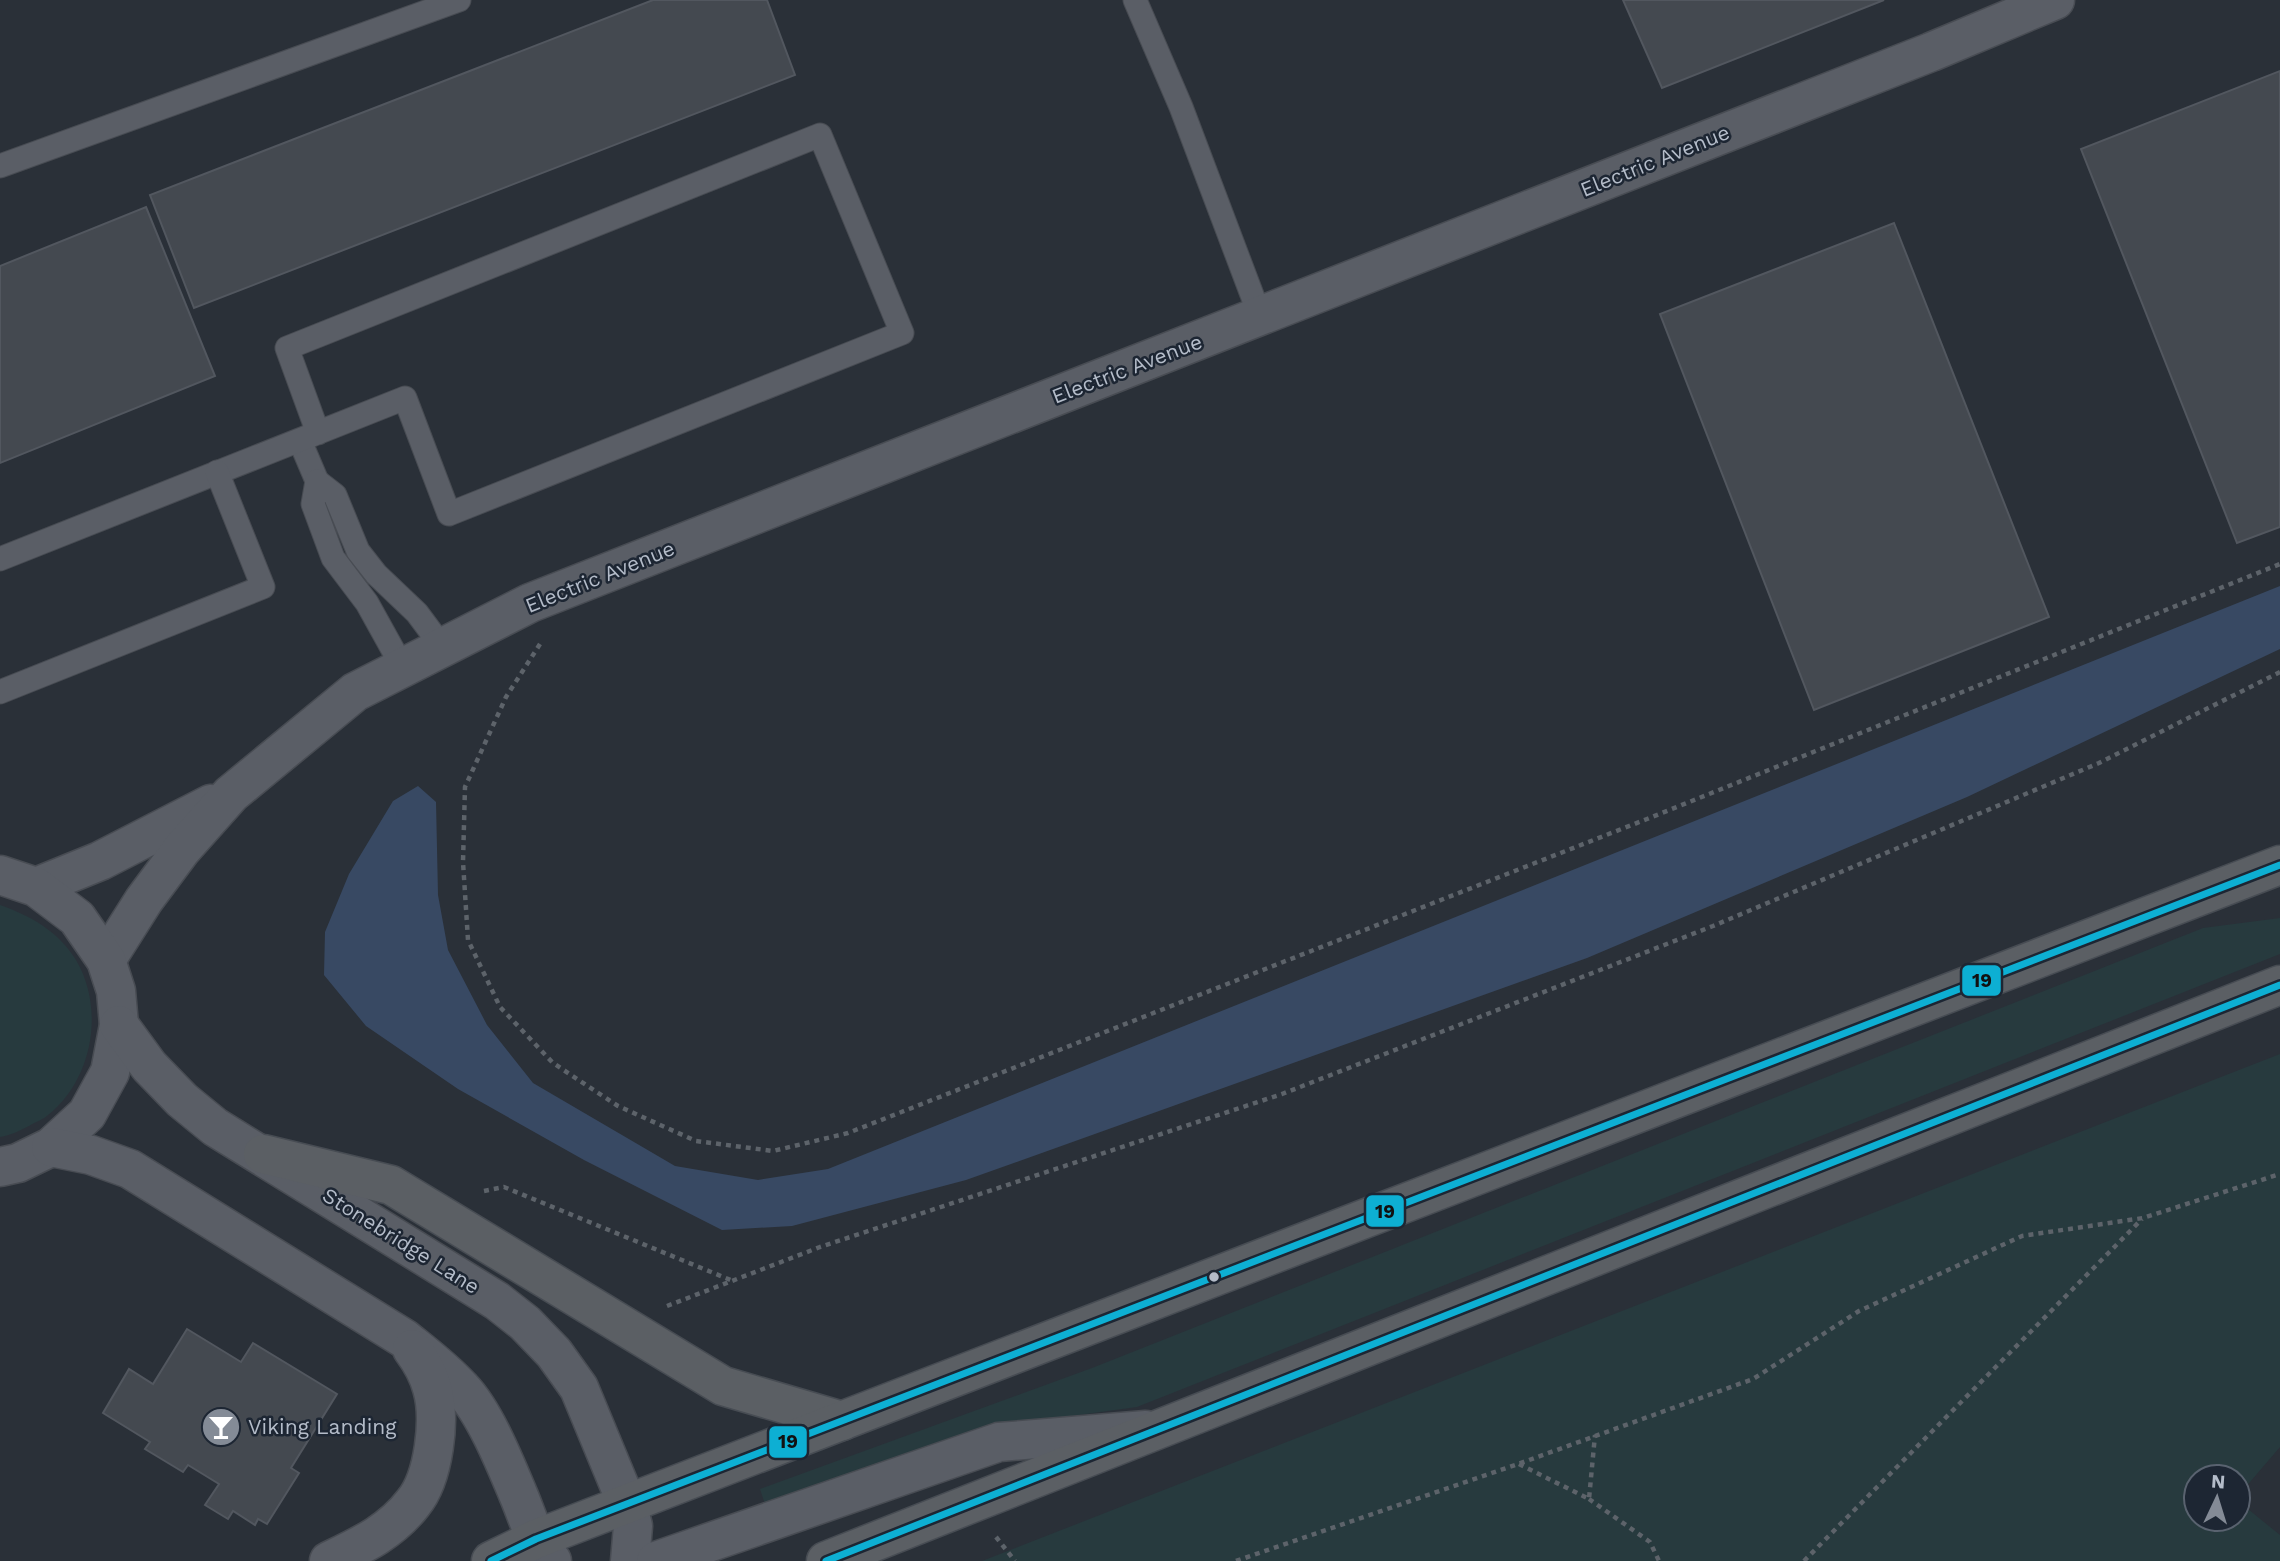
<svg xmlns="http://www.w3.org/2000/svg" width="2280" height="1561" viewBox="0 0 2280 1561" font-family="'Work Sans',sans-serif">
<rect width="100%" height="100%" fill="#2a3038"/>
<g fill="#273a3e">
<path d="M0,905c31,11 58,26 76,55 29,49 17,119 -28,155 -5,5 -13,7 -19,11 -10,5 -18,9 -29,11z"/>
<polygon points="2280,918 2280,954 1137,1407 1013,1424 765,1504 760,1489 1092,1368 2203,928"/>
<polygon points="2280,1054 2280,1447 2238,1496 2238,1477 2196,1477 2196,1519 2238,1519 2238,1501 2280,1535 2280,1561 982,1561"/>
</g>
<polygon fill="#384963" points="2280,586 2280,649 1967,797 1587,958 966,1180 792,1226 722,1230 584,1160 458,1089 366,1026 324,975 325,932 349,874 393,801 418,786 436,802 438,895 448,950 487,1025 533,1083 675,1166 758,1180 828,1169"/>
<g fill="#444950" stroke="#52575f" stroke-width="2">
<polygon points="653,0 767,0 795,75 194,308 150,195"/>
<polygon points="1623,0 1884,0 1662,88"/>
<polygon points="2280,71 2280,527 2237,543 2081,149"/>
<polygon points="146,207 215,376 0,463 0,266"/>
<polygon points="1894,223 2049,617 1814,710 1660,314"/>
<polygon points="187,1329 241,1362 253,1343 337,1394 291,1468 299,1473 267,1524 258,1519 255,1525 233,1511 228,1519 205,1505 219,1484 188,1465 183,1472 145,1449 150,1442 103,1413 129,1369 153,1384"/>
</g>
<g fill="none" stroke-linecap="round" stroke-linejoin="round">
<g stroke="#484c53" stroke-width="25">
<g id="service">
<polyline points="1135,0 1181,107 1260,316"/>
<polyline points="0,166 459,0"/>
<polyline points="300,441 317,481"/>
<polyline points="0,559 405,398 449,514 902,333 820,135 287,348 318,433"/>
<polyline points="403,668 367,603 333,558 313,504 317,481 335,495 358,551 376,574 417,613 443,648"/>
<polyline points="0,692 263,587 217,472"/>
</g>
</g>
<g stroke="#484c53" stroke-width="41">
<g id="minor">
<polyline points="36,887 100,861 211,804"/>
<polyline points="106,960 144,900 182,849 231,794 355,692 530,603 1931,52 2055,0"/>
</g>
</g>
<g stroke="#484c53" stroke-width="41">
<g id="tertiary">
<polyline points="0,875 36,887 77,918 106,960 116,991 119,1025 110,1072 87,1114 51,1147 18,1163 0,1167"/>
<polyline points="119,1025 149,1066 182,1100 215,1127 497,1301 525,1323 554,1353 579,1388 627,1504 633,1526 630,1561"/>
<path d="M51,1147l40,8 39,14 275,170c20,16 40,31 57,50 23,24 43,74 56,105 10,23 16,49 34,67"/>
<path d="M329,1561c31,-15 62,-29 84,-58 21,-25 28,-84 19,-115 -4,-15 -11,-27 -20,-39"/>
<polyline points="656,1561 999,1442 1146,1430"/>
</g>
</g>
<g stroke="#474c53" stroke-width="41">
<g id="trunk">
<polyline points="263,1154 391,1185 723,1386 842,1421"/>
<polyline points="491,1561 536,1539 2280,865"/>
<polyline points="826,1561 2280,985"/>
</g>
</g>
<g stroke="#5d636a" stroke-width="4.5" stroke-dasharray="5 5" stroke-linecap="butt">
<polyline points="540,644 506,697 465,787 463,862 468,940 500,1007 553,1063 618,1106 696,1141 773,1151 848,1133 1647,819 2280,564"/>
<polyline points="484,1191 504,1187 733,1281"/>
<polyline points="667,1306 820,1247 1282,1094 1713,926 2099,763 2280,672"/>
<polyline points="1519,1464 1589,1499 1595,1435"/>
<polyline points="1589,1499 1650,1542 1659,1561"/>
<polyline points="996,1537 1015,1561"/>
<polyline points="1236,1561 1518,1464 1753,1379 1859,1311 2022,1236 2143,1218 2280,1174"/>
<polyline points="1804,1561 2142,1219"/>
</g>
<use href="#service" stroke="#5a5e66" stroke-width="23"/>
<use href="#minor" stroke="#5a5e66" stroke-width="38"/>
<use href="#tertiary" stroke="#5a5e66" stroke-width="38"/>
<use href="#trunk" stroke="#5b5f64" stroke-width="38"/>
<g stroke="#1d2633" stroke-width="12">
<g id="bus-1">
<polyline points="491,1561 536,1539 2280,865"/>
<polyline points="826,1561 2280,985"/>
</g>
</g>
<use href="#bus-1" stroke="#0dafd3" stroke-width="7"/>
</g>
<defs>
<g id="bar-disc" transform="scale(2.0125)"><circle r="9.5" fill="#848b96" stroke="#1d2633"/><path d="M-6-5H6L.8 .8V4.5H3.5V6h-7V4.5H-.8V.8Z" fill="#fff"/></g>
</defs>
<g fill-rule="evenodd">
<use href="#bar-disc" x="221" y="1427"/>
</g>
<circle fill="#b4bcc9" stroke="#1d2633" stroke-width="2.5" cx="1214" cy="1277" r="6"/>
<g text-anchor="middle" stroke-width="5" stroke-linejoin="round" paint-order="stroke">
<g font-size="21" fill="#b4bcc9" stroke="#1d2633">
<text transform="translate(1655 161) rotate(-22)" y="7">Electric Avenue</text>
<text transform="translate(1127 369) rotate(-21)" y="7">Electric Avenue</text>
<text transform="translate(600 577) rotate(-22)" y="7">Electric Avenue</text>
<text transform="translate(401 1241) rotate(32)" y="7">Stonebridge Lane</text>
</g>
<g font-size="21" fill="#b4bcc9" stroke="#1d2633" text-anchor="start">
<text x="248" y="1434">Viking Landing</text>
</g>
</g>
<g stroke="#1d2633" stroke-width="2.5">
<rect x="1961" y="964" width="41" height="33" rx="7" fill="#0dafd3"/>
<rect x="1365" y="1194" width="40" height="34" rx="7" fill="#0dafd3"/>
<rect x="768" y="1425" width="40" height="34" rx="7" fill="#0dafd3"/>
</g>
<g font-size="19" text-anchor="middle" font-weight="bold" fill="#111">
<text x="1982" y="987">19</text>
<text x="1385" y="1218">19</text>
<text x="788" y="1448">19</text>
</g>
<g transform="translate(2217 1498) rotate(4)"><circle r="33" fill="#1d2633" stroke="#59626f" stroke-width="2"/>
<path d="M0-5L12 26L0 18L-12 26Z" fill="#848b96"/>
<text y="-10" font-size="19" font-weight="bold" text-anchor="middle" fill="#b4bcc9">N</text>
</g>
</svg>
